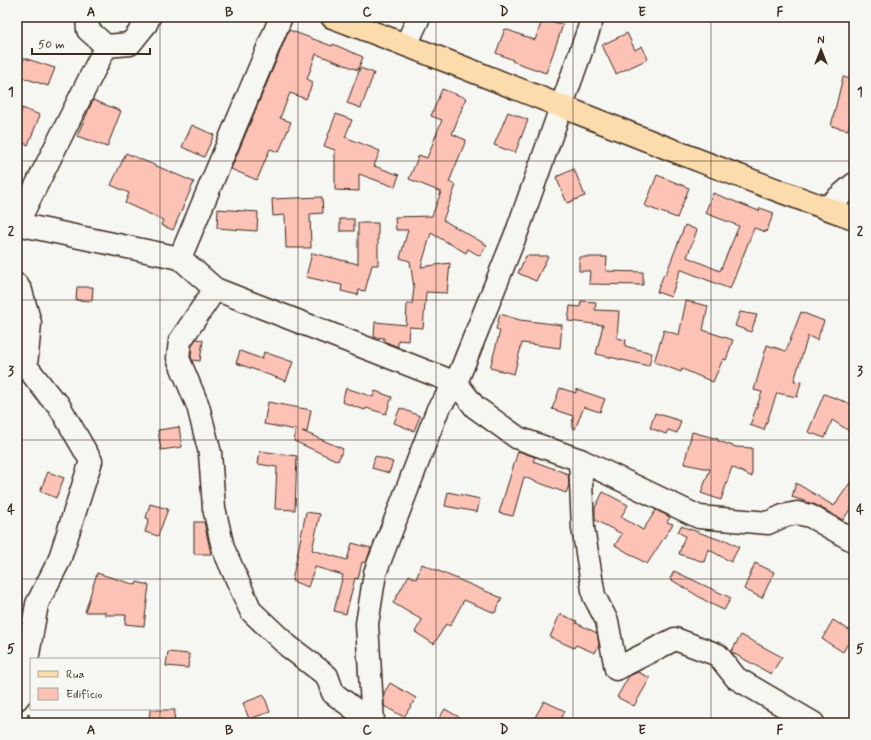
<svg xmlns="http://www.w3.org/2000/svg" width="871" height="740" viewBox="0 0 871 740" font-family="Mynerve,sans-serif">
<rect width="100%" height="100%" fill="#f6f6f2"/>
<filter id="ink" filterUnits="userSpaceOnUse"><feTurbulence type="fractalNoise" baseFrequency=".025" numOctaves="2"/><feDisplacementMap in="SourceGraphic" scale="8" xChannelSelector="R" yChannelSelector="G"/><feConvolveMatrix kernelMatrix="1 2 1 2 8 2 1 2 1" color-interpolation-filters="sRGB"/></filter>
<g filter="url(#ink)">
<g fill="#fdc2b6" stroke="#3b2a1e">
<polygon points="543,18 563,25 546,73 512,61 513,60 496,53 505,29 535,40"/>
<polygon points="289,30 332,46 333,44 363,57 358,70 316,54 307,79 313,82 306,99 290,93 280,118 291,122 279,152 270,149 257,180 231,169"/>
<polygon points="627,33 635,50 642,46 648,59 616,74 602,45"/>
<polygon points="24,58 55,68 48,86 18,76"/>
<polygon points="360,68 374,73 361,108 347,103"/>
<polygon points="843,77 854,80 854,107 848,130 831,126"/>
<polygon points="442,89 466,98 452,134 466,140 449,182 456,185 443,220 487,245 480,256 468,249 466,253 431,233 421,267 450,263 447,293 426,292 423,328 409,327 408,341 398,340 398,347 384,341 384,338 374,337 375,322 406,325 407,304 412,304 414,288 410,261 400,258 408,230 396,230 395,217 432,216 441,192 409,179 419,155 427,158 442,120 431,116"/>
<polygon points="93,100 121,111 107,147 77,136"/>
<polygon points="22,108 40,115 28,145 17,140 17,112 21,113"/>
<polygon points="508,112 528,120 515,153 494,145"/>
<polygon points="336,114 352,120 345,137 380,151 374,166 399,175 395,187 359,174 359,191 335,190 335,150 324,146"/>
<polygon points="192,125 214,135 204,157 182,147"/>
<polygon points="126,153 194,182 173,230 161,225 163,220 125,203 129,193 111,185"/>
<polygon points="574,169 585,196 567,203 556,177"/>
<polygon points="657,175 689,188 677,218 645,206"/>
<polygon points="713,193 759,211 760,208 774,213 766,232 754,228 730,289 682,270 680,270 671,297 657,292 664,274 666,274 685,225 697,230 687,257 720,271 739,226 705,213"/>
<polygon points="322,197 323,213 310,214 311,248 286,248 285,215 273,216 272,199"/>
<polygon points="218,209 258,212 257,231 217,228"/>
<rect x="340" y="219" width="14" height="12"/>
<polygon points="358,223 378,223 378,265 372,265 365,291 359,290 358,295 341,291 342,285 306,277 312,253 358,264"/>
<polygon points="526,256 548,256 536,281 518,273"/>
<polygon points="579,257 607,257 606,271 643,272 643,285 589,284 590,271 579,271"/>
<polygon points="77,287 93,287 92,301 76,300"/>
<polygon points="581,301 596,302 595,310 619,311 617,338 626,340 625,346 652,353 649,366 596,354 603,325 568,321 570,306 580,307"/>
<polygon points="686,301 708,306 703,330 733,340 726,360 723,359 713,382 682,369 681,372 654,362 664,330 679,335"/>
<polygon points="740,312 757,315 751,332 735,326"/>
<polygon points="801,312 824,321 817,340 808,336 794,381 801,382 797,397 777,393 764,430 750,425 762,392 754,390 767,345 786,351"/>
<polygon points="500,314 520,320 562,325 560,348 522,343 514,374 490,368 500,331 496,329"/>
<polygon points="196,339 203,340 200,361 192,360 191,356 192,345"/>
<polygon points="240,351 262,359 264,352 293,362 286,381 236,363"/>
<polygon points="346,388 373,397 375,391 392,397 386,414 366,408 365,410 342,402"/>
<polygon points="560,388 576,393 576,389 605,399 600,412 584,407 575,429 572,428 573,416 552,409"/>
<polygon points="824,394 854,405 854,434 832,420 825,438 808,432"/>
<polygon points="268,402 311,410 307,432 302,431 343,449 338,461 294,441 296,430 264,424"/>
<polygon points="400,408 420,416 414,431 394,423"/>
<polygon points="655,413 681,421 677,433 668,430 666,434 650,428"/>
<polygon points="179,427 182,447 161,450 158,430"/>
<polygon points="692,432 718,439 718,441 736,447 752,448 752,477 732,467 721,500 701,493 710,469 684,464"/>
<polygon points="260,451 297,456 295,510 275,509 277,467 258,464"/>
<polygon points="518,451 535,457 533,461 568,474 569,485 566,493 524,477 513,516 499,513"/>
<polygon points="375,456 393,462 389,473 372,468"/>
<polygon points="48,472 64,478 56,498 40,491"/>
<polygon points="854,477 854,503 843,520 816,505 792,497 796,483 834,506"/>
<polygon points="448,492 480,499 477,512 445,506"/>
<polygon points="603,492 628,505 621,517 643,530 656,510 670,517 667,522 673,524 647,564 615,545 622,534 595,520 595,508"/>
<polygon points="150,504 168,509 158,536 145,532 149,519 146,518"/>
<polygon points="306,512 320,514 312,550 347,560 352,543 371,548 366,563 362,562 358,579 355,578 346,614 334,611 343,575 315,567 308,587 292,581"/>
<polygon points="194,522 204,522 211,554 194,554"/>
<polygon points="681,526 723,541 724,539 739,547 731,562 708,549 704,562 679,554 685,536 678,532"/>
<polygon points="755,563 774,572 762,598 744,589"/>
<polygon points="422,564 502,598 495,613 464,600 450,626 446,624 434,644 415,632 422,620 393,603 409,575 416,579"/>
<polygon points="674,571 731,598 724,610 711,604 670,579"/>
<polygon points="97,573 136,585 137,582 149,585 144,626 125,624 126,615 105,615 105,612 85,612"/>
<polygon points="560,614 577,621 576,623 597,633 599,645 595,653 576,645 574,648 550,637"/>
<polygon points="833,620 854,633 843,652 822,639"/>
<polygon points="741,635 782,657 771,674 731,652"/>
<polygon points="168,652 189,654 188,668 166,666"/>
<polygon points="638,672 650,678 634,706 617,697 629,676"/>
<polygon points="390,683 416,698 404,717 384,706 384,693"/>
<polygon points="264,695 270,712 249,719 243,703"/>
<polygon points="544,701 565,711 559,723 532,723"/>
<polygon points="445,709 469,723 436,723"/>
<polygon points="150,710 175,710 174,723 149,723"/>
</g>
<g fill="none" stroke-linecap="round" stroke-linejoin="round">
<g stroke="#3b2a1e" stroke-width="25">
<g id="minor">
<polyline points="87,17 88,30 106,46 130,44 146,24 149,17"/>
<polyline points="406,45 419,17"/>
<polyline points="826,208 854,184"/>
<polyline points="17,224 180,258 215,289 456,383 475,407 518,438 580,460 699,517 768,523 783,516 797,513 810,516 854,541"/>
<polyline points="17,224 106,46"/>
<polyline points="180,258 281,17"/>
<polyline points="17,285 21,291 30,323 26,366 51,398 58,404 91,461 59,561 37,604 21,694 17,699"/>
<polyline points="215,289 180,341 178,358 198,406 210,453 214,508 223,548 251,611 288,646 327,676 333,693 373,723"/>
<polyline points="580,460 583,528 594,596 607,621 616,669 675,639 718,655 736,678 813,723"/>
<polyline points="373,723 367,624 375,573 438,409 456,383 518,229 593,17"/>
</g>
</g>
<g stroke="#3b2a1e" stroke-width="25">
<path id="major" d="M332,17c175,65 346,139 522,201"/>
</g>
<polyline stroke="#3b2a1e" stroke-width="2.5" stroke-dasharray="3 3" stroke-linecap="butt" points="28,714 31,723"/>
<use href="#minor" stroke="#f6f6f2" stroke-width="22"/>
<use href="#major" stroke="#fcdcac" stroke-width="22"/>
</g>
</g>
<path fill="none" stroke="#3b2a1e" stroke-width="1" stroke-opacity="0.55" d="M160,17v706M298,17v706M436,17v706M573,17v706M711,17v706M17,161h837M17,300h837M17,440h837M17,579h837"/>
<rect width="871" height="740" fill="none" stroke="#f6f6f2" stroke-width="44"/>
<rect x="30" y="658" width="130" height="52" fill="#f6f6f2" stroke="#aba49d"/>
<rect x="38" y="671" width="20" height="6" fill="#fcdcac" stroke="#aba49d"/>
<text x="66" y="678" font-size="12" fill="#3b2a1e">Rua</text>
<rect x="38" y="688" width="20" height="12" fill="#fdc2b6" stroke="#aba49d"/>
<text x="66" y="698" font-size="12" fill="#3b2a1e">Edifício</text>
<g transform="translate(821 50)" stroke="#f6f6f2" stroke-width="3" paint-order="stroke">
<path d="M0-3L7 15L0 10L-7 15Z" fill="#3b2a1e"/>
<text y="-6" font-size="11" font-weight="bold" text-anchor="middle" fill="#3b2a1e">N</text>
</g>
<path d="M32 48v6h118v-6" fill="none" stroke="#3b2a1e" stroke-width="2"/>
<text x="38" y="48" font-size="12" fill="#3b2a1e" stroke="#f6f6f2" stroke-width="3" paint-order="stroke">50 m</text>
<rect x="22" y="22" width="827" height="696" fill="none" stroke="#3b2a1e" stroke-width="1.5"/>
<g font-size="13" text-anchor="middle" font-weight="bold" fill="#3b2a1e">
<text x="91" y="16">A</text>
<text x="229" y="16">B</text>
<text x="367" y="16">C</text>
<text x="504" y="16">D</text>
<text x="642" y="16">E</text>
<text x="780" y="16">F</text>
<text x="11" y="96">1</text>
<text x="860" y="96">1</text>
<text x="11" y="235">2</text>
<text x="860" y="235">2</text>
<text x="11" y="375">3</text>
<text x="860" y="375">3</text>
<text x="11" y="514">4</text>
<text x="860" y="514">4</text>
<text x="11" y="653">5</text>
<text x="860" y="653">5</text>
<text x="91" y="734">A</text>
<text x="229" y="734">B</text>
<text x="367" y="734">C</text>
<text x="504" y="734">D</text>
<text x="642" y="734">E</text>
<text x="780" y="734">F</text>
</g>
</svg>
